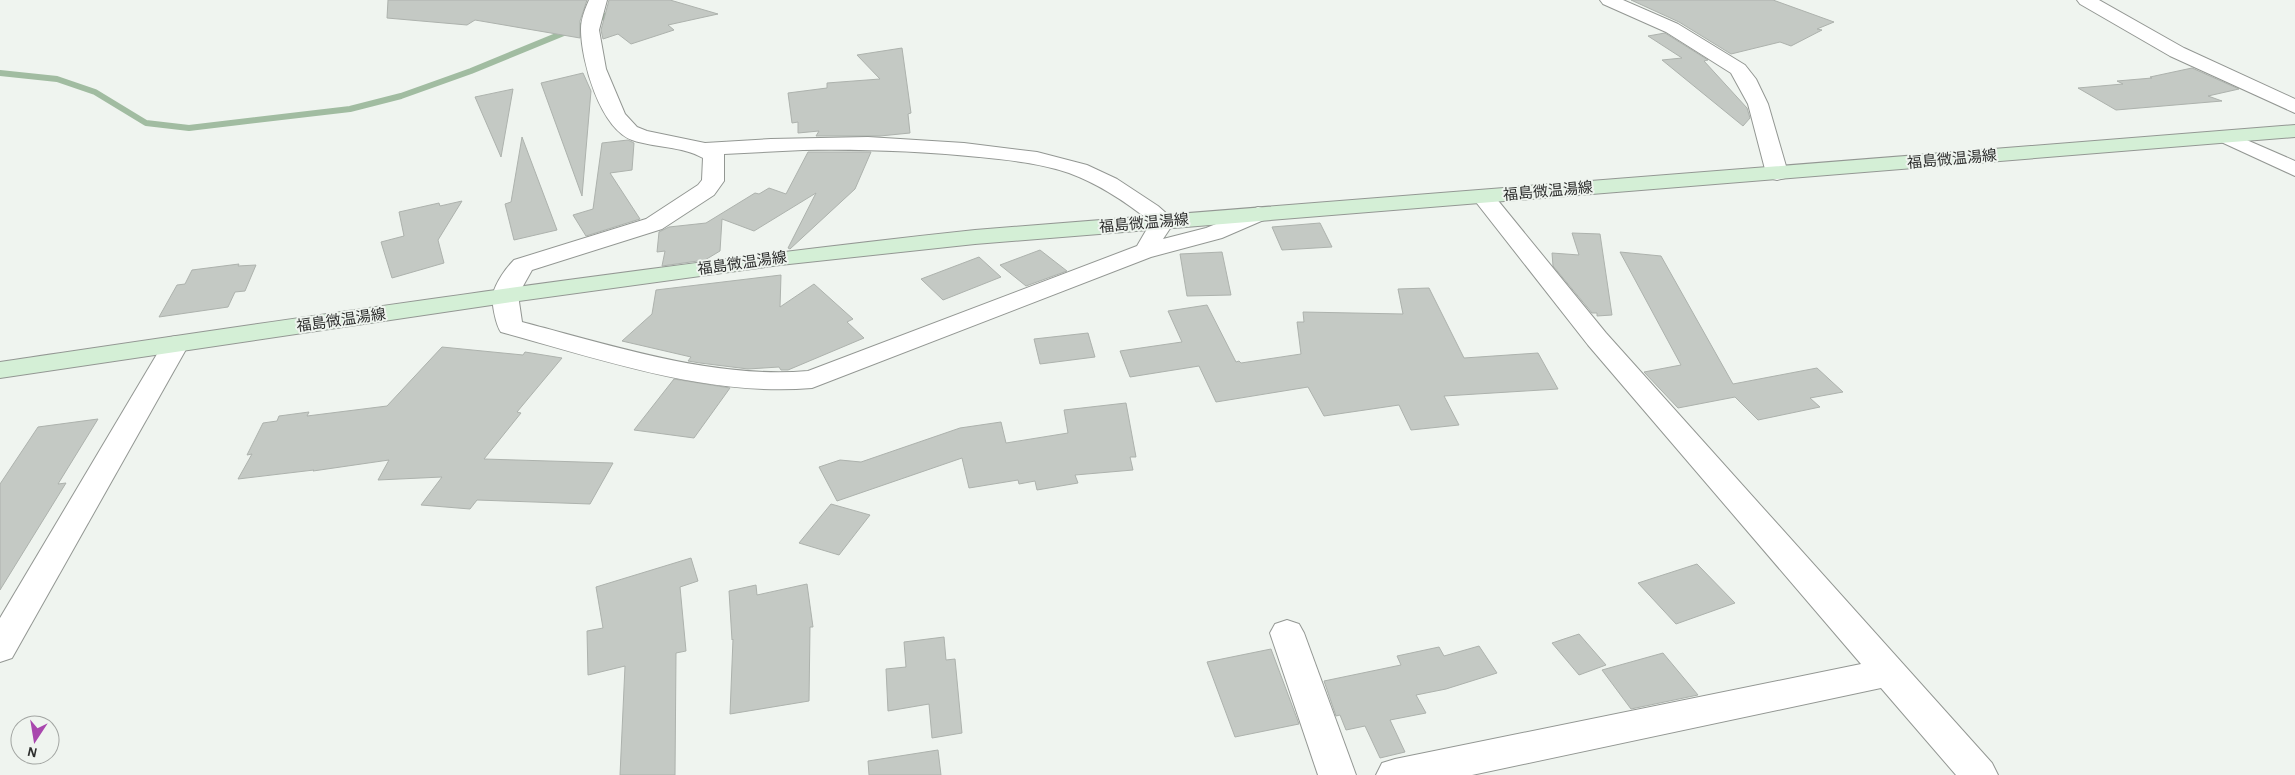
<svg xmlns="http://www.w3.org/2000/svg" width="2295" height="775" viewBox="0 0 2295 775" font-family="'Alegreya Sans','Noto Sans JP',sans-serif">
<rect width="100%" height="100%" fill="#eff4ef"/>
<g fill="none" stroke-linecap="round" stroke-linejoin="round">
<polyline stroke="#a1bca1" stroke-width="6" points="0,73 57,79 95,92 146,123 189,128 350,109 401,96 471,71 615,12"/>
</g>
<g fill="#c4c9c4" stroke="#adb2ad">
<polygon points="388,0 587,0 580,21 580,38 475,20 467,25 387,18"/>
<polygon points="609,0 670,0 718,14 668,25 674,30 631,44 618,34 603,39 601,30"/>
<polygon points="1631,0 1773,0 1834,22 1817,29 1822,30 1791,46 1780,42 1731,54 1679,22"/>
<polygon points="1665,33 1708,60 1704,61 1747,108 1750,118 1743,126 1662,60 1682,58 1648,36"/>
<polygon points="902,48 911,113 908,114 910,133 880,136 816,136 819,131 798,133 798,122 792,123 788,93 827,88 827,83 880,79 857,55"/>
<polygon points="2192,68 2239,89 2208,96 2222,101 2116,110 2078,88 2123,84 2117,81 2152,78 2150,77"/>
<polygon points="583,73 591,91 582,196 541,83"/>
<polygon points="513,89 501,157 475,97"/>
<polygon points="522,137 557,230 514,240 505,204 511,202"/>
<polygon points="628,140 634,143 632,170 610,173 640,219 586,236 573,215 593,209 602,143"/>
<polygon points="808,152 871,152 855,189 790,249 788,248 816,193 754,231 722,219 720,251 705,260 662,266 665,251 657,252 659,232 669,227 706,223 755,193 759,194 769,188 786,194"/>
<polygon points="462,201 438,240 444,263 392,278 381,242 404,236 399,212 439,203 440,206"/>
<polygon points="1320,223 1332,247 1282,250 1272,227"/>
<polygon points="1572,233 1600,234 1612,315 1597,316 1597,313 1592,313 1553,266 1552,253 1579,255"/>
<polygon points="1040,250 1067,271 1026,286 1000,265"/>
<polygon points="1222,252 1231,295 1187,296 1180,254"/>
<polygon points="1620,252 1661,256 1733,384 1817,368 1843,392 1810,398 1820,407 1758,420 1735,397 1678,408 1644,372 1681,365"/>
<polygon points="979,257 1001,277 943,300 921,279"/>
<polygon points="239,264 238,266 256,265 245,291 235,292 228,307 159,317 177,285 185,284 192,270"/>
<polygon points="781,275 780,307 814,284 853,319 847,322 864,338 788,370 781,370 779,367 748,369 700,363 688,361 691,357 622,341 652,314 656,290"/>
<polygon points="1429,288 1464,358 1538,353 1558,389 1444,396 1459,425 1411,430 1399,405 1324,416 1308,387 1216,402 1199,366 1130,377 1120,351 1182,342 1168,311 1207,305 1236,362 1239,361 1241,363 1301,354 1297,322 1304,322 1303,312 1403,314 1398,289"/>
<polygon points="1088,333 1095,357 1040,364 1034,339"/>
<polygon points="442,347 523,355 525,352 562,358 517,412 521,413 484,459 613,463 590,504 477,500 470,509 421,505 442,477 378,480 389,460 313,471 314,470 238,479 252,454 247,455 263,423 277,421 279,416 309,412 307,416 387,406"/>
<polygon points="674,379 730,388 694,438 634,430"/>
<polygon points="1126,403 1136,457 1130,457 1133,470 1075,475 1078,483 1037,490 1035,481 1019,484 1018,480 969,488 962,458 837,501 819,467 840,460 861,462 960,428 1001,422 1006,443 1068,433 1064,410"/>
<polygon points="98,419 58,484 66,483 0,590 0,484 38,427"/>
<polygon points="831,504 870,515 839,555 799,543"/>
<polygon points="691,558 698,581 680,587 686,651 676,653 675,775 620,775 625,666 588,675 587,631 603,628 596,587"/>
<polygon points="1697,564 1735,603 1676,624 1638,583"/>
<polygon points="807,584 813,627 810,627 809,701 730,714 733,639 732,640 729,591 756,585 757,595"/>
<polygon points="1579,634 1606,665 1579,675 1552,643"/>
<polygon points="944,637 946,660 955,659 962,733 932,738 929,704 888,711 886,669 906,667 904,642"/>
<polygon points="1479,646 1497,673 1446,689 1416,695 1426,713 1390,720 1405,752 1380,758 1365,726 1346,730 1340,715 1336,716 1324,681 1401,665 1397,656 1439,647 1444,656"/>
<polygon points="1271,649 1299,724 1235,737 1207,662"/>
<polygon points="1663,653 1698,695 1631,709 1602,670"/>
<polygon points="938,750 941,775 869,775 868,761"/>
</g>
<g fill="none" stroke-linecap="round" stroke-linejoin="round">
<g stroke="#939793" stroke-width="2">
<g id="street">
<path d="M589,0h18l-8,30 7,39 19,45 12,13 10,4 58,12 66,-4 97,-2 96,6 73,9 50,13 30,14 41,27 17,15 -12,18 43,-11 52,-21 8,2 3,5 -3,5 -44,19 -71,19 -339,131c-104,9 -212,-29 -311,-56 -5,-6 -10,-31 -8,-38 3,-12 13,-26 21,-34l132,-41 52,-34 4,-5 1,-22c-21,-12 -48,-10 -71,-18 -32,-12 -51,-79 -51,-111 0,-10 4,-20 8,-29zM803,150c59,-1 117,1 176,7 30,3 61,6 90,16 30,11 57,29 82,49l-14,24 -329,125c-95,8 -194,-25 -286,-49l-4,-27 14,-25 130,-41 52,-34 10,-14v-27z"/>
<polygon points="1600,0 1623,0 1678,24 1745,65 1756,79 1768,104 1788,173 1785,178 1777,180 1769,178 1766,173 1748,104 1731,73 1666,32 1603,4"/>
<polygon points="2077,0 2099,0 2184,48 2295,99 2295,113 2170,56 2080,4"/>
<polygon points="2226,131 2295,161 2295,176 2219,141 2216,137 2219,133"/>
<polygon points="1483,190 1491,192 1606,333 1992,763 1998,775 1956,775 1881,688 1472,775 1376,775 1382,763 1395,759 1861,664 1588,345 1472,197 1475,192"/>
<polygon points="176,336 185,338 189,344 12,658 0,662 0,618 163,344 167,338"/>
<polygon points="1287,620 1299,624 1304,633 1356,775 1318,775 1270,633 1275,624"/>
</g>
</g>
<g stroke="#939793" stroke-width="2">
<path id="secondary" d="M2295,125v12l-1320,107 -195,21 -275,38 -505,75v-16c325,-48 649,-97 975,-132z"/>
</g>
<use href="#street" fill="#fff" fill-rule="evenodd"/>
<use href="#secondary" fill="#d4efd6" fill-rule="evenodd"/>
</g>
<g text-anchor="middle" stroke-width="4" stroke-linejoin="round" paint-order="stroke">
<g font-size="15" fill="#2e2f2e" stroke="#eff4ef">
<text transform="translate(1952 159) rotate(-5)" y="5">福島微温湯線</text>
<text transform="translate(1548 191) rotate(-5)" y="5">福島微温湯線</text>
<text transform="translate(1144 223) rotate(-5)" y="5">福島微温湯線</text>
<text transform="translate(742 263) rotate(-8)" y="5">福島微温湯線</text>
<text transform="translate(341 320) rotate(-8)" y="5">福島微温湯線</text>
</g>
</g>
<g transform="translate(35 740) rotate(192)"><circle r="24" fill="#eff4ef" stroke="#a2a5a2"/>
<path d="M0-4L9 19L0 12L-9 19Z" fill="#a947ae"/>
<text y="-8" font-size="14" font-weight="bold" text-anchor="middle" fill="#2e2f2e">N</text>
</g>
</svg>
